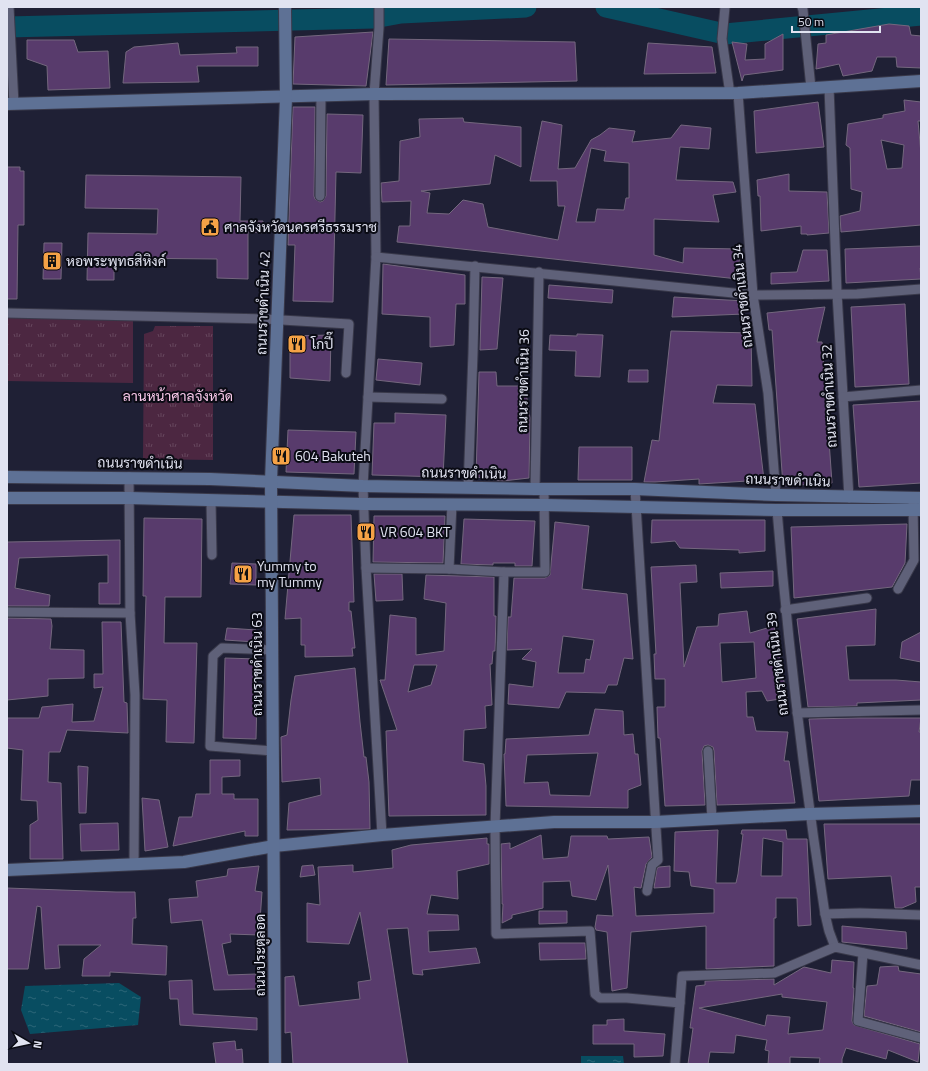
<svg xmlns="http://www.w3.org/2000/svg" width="928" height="1071" viewBox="0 0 928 1071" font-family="'Titillium Web',Sarabun,sans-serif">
<defs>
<pattern id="park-tufts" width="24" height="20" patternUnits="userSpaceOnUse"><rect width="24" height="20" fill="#4c2741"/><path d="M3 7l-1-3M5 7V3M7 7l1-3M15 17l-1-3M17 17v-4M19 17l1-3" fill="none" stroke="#66465d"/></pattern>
<pattern id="water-ripples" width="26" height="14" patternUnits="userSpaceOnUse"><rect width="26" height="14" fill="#084d61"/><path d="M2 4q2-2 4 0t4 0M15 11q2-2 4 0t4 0" fill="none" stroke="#2c6678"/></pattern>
</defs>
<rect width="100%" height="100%" fill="#1f2035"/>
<g fill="url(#park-tufts)">
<polygon points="7,313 133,315 133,383 7,381"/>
<polygon points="155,326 213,326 213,460 143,459 144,334 153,331"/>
</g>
<g fill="url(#water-ripples)">
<polygon points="119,983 141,997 138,1025 30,1034 21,1010 25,986"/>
<polygon points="581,1056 623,1056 624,1064 581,1064"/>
</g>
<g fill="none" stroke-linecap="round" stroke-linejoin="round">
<g stroke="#084d61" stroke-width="21">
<polyline points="606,7 725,34 921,15"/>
<polyline points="7,27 374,18 401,13 526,7"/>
</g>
</g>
<g fill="#583b6c" stroke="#74677e" fill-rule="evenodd">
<polygon points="889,24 909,26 911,35 921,36 921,68 897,67 896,57 877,57 872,71 843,76 839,64 816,69 818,44 826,43 826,35"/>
<polygon points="373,32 366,86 293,84 295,37"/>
<polygon points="783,34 783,70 744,75 742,81 732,42 747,44 745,60 765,59 765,44"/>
<polygon points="389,39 575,42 577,81 386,85"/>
<polygon points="27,40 74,40 78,52 108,51 110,88 48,90 47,66 27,59"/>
<polygon points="178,43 180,55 237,53 236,47 258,47 258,66 197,66 199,82 123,83 126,52 134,47"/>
<polygon points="648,43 712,47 716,73 644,74"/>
<path d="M904,100l17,2v19h-3l3,33v71l-80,7 -1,-16 20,-5 2,-19 -11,-3 -1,-41 -4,-3 2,-21 35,-6v-3l22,-4zM881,140l23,5 -2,23 -15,1z"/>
<polygon points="818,102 824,147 756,153 754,111"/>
<polygon points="293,107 315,107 314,196 315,199 320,202 323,201 326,196 327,114 363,115 361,173 336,172 333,302 293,301 295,245 288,245"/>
<path d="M463,118l1,4 57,5v40l-26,-12 -5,29 -69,7 9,2 -3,20 22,1 14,-14 20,4 5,23 70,13 7,-34h-7l-1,-25h-27l12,-60 20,4 -4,44 17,-1 16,-28 9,-5 9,-7 26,3 -3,11 39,-4 10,-13 30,3 -2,21 -29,-2 -4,33 57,2 3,10 -23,3 6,27 -65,-3v36l29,8 1,-15 56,1 -2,30 -341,-37 2,-16h11l1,-25 -29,1 -1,-19 18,-2 1,-40 20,-4 -1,-18zM591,148l15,3 -2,10 25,2v35h-3l-2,12 -27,-1 -2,13h-19z"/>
<polygon points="7,167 20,167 20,171 24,171 24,225 18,225 17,299 7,299"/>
<polygon points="789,174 789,191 827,192 829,233 807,235 807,234 801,234 801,226 761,231 760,196 758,196 757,180"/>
<polygon points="86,175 241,177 240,221 263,221 262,233 248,232 248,279 217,278 217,259 114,258 114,280 87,280 88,233 157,234 158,209 85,208"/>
<polygon points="44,243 62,243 61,279 43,279"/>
<polygon points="921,246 921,268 920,268 921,279 846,283 845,249"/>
<polygon points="803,250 827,250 829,281 771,284 771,273 797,272"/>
<polygon points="383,264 465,275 465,304 456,304 454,345 430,347 430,317 382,314"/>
<polygon points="482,277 503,278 497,349 480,350"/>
<polygon points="549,285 613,290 612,303 548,298"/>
<polygon points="674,297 745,301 744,314 672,317"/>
<polygon points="905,304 909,384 855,387 851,307"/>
<polygon points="825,307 817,342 822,342 832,483 783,486 772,330 769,330 767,313"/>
<polygon points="671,331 751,333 752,386 717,385 713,403 755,404 764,480 699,484 699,479 655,482 644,482 652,440 659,441"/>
<polygon points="577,334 603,335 600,377 575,376 576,351 549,350 550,335 577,336"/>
<polygon points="331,335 330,381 290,378 290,336"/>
<polygon points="378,359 422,363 420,385 376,380"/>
<polygon points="629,370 648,370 648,382 628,382"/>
<polygon points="479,372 496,372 497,386 525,386 530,418 529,478 503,481 476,477"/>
<polygon points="921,401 921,483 859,487 853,405"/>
<polygon points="395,413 446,415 443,477 372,475 374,423 395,423"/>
<polygon points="288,430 356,432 354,474 286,472"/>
<polygon points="579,447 632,447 632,480 578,480"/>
<polygon points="294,515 351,515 354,602 349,602 349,611 351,611 355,648 352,648 353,656 305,657 305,645 301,645 301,618 285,619"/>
<polygon points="374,516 445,516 443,563 373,562"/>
<polygon points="144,518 202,519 201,597 165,597 164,643 197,643 194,743 166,742 167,700 143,699 146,596 143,596"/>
<polygon points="464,519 535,521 532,566 515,566 515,563 493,563 493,565 461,564"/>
<polygon points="652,520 765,520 765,551 739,553 739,550 680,548 675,541 651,543"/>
<path d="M555,522l34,4 -7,63 45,5 6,65 -9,-1 -7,27h-9l-3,8 -39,-1 -7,16 -51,-4 1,-20 24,3 3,-25 -14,-3 10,-10 -25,1 1,-33h3l3,-39h31l5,-3zM563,636l31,4 -4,20 -4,-1 -2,14h-26z"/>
<polygon points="907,524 905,563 892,587 794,598 791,527"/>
<polygon points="120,540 120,604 99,604 99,583 108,583 108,555 19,558 15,588 50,595 49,606 7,606 7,542"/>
<polygon points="232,563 256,564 256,585 230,584"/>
<path d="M696,565l1,17 -17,1 4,84 13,-40 21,-1 1,-12 28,-3 3,22 24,-7 13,72 -20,3 -5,-10 -16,1 1,25h6l3,14 32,1 -4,29h5l6,42 -78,2 -3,-54 -1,-4 -5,-2 -4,1 -2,5 3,54 -40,1 -5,-68h-2l-1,-31h8v-28h-10l-1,-25h2l-5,-87zM754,642l2,36 -34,4 -2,-39z"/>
<polygon points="773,571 773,586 721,588 720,573"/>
<polygon points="374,574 402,574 403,600 376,601"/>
<path d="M426,575l68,2v39h2l-1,35h-2l-1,13h-2l2,41 -7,1 1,22 -22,2 -1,31 21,3 2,22v29l-97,1 -3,-85 11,-1 -17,-50h5l5,-65 26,3v37l28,-4 2,-48 -22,-4zM414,665h23l-6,20 -23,7z"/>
<polygon points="876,609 875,645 846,646 849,680 896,680 921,682 921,700 857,703 857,706 808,707 797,619"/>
<polygon points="7,618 51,619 52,626 50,649 84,650 84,678 48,679 48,696 7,700"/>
<polygon points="102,622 121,622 124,702 127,703 128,733 67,730 60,752 49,752 48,782 61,783 63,859 30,859 30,825 38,820 37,801 21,800 23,750 7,748 7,718 39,718 42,707 73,704 72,722 94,721 103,687 94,688 94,674 103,674"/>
<polygon points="227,628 256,630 255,642 225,640"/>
<polygon points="921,632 921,662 900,658 902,642"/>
<polygon points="225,658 258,659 256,739 223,738"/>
<polygon points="355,668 360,722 364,757 366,757 369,782 370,829 287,830 289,803 321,795 320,778 282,782 281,737 287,735 291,700 295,676"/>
<path d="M595,709l28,2 1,24 9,-1 2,20h3l3,31 -13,5v18l-122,-2 -2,-52h1l1,-15 83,-4zM598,753l-8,43 -40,-1 -2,-13 -24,1 3,-28z"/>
<polygon points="858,718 921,718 919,732 921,732 921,780 911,780 909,796 819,801 809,719"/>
<polygon points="210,760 240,760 240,776 222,777 222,794 234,794 234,799 258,799 258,836 245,836 245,831 173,846 179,817 192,817 196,794 210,794"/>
<polygon points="78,766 88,767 86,813 79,813"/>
<polygon points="142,798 159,800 168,847 145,851"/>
<polygon points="118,823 119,850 81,851 80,824"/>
<polygon points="824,824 921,824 921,887 915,887 916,902 902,908 895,908 891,876 828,879"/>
<path d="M718,830l-2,53h20l2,-9 5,-40h-2l1,-4h44l1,9h20l4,86 -13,1 -1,-28h-21v20h-2v48l-68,3v-43l-75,6 -4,56 -15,3 -5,-59 -11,-2 -1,-3 2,-12 16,1 -5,-51 -12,35 -24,-4 -2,-15 -27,1v26l-31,7v3l-10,5 1,-19h-1v-6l-1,-54 9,-1v6l31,-14 2,24 25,-2 3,-21h36l1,3 41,-2 3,20 -6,7 -5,24 -7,-1 2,29 78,-3v-24l-23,-3 -2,-14 -15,-1 1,-39zM763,838l20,4 -1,34h-21z"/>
<polygon points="487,838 487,844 489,844 489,864 457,871 458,899 431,895 427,914 458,915 459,930 428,931 429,952 476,948 480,963 422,970 423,975 413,974 408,928 387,929 408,1064 293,1064 291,1032 285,1033 285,977 294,976 299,1006 360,999 358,982 371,980 360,912 349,944 307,942 307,903 320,905 318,867 353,865 353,872 393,868 392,850 411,845"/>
<polygon points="313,865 315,875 300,877 302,866"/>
<polygon points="259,866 255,891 262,892 259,935 230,934 231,942 222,944 228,975 256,974 257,989 214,990 202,920 171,923 169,899 198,897 196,881 227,876 228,869"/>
<polygon points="670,866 670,887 654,888 657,868 659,867"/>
<polygon points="7,888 116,892 135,892 136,918 133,918 132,944 167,946 166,975 110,972 110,976 82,976 84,959 101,945 58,945 60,968 45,969 41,907 37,906 28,969 7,969"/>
<polygon points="539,911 567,911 567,923 539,924"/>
<polygon points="842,926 906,932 907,949 842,942"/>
<polygon points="539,943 585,943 586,959 540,960"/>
<path d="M832,960l22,2 -1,26h1l-2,33 2,4 66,19 -2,18 -30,-12 -2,9 -40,-11 -4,11v5h-23l1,-6 -30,-1v7h-22l1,-13 -4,-1 2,-10 -31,-5 -2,18 -24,-1 -2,12h-20l5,-36h-3l6,-42 9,-1v-4l69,-2v6l30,-18 27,6zM782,994v3l45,5 -4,28 -35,4 2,-17 -23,-2 -2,11 -66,-18z"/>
<polygon points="896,966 898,966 899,971 921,974 921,1032 864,1016 867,986 877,985 880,967"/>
<polygon points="192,980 193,1014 257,1018 257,1030 180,1025 178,999 170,999 169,981"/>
<polygon points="624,1019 624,1031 665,1034 663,1056 634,1057 634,1044 593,1044 593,1025 607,1025 607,1020"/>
<polygon points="235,1041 236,1050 242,1049 243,1063 238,1064 216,1064 213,1043"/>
</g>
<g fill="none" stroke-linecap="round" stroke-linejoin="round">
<g stroke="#39394a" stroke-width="11">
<g id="street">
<polyline points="9,7 14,104"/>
<polyline points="379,7 379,28 374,94 376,257 363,486 366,568 382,835"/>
<polyline points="725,7 722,39 730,94"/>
<polyline points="802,7 803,10 811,88"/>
<polyline points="829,87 837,293 849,498"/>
<polyline points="738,93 753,295 768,393 776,495"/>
<polyline points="320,196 321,96"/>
<polyline points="376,257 753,295 857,294 921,289"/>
<polyline points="7,313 265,319 349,324 346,373"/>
<polyline points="368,397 442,399"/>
<polyline points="843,397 921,390"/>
<polyline points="129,477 130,613 135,695 134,864"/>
<polyline points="468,488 473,353 475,266"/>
<polyline points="535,489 539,272"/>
<polyline points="635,489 658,860 652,865 647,891"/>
<polyline points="211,501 212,555"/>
<path d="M777,510c11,135 27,270 48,404l4,17 6,16"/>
<polyline points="366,568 449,569 504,572 495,827 496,934 590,931 595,994 600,998 627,998 680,1003 675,1064"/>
<polyline points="449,569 452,504"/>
<polyline points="504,572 545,572 544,489"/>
<polyline points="898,589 914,560 913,504"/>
<polyline points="785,610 867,598"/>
<polyline points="7,612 130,613"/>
<polyline points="272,650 222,648 213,656 210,746 273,751"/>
<polyline points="797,713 921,710"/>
<polyline points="708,751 712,819"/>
<polyline points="825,914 860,913 921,915"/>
<polyline points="863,953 858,1021 921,1038"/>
<polyline points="680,1003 682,976 774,973 835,947 921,965"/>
</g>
</g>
<g stroke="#39394a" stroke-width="14">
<g id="secondary">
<polyline points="7,104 374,94 738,93 921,81"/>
<polyline points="7,477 210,479 363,486 535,489 635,489 776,495 921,498"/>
<polyline points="7,498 129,498 363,504 545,505 777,510 921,510"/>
<polyline points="7,870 184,862 274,846 382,835 554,822 655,822 809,814 921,811"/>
<polyline points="275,1064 271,481 286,98 285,7"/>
</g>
</g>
<use href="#street" stroke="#5f6179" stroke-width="9"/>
<use href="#secondary" stroke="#5e7195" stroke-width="12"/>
</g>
<defs>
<g id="civic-square" transform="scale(1)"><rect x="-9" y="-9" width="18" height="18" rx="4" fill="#f5a246" stroke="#0a0b14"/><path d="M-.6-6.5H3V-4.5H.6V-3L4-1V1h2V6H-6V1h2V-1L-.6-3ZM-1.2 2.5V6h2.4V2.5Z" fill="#111"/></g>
<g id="building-square" transform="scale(1)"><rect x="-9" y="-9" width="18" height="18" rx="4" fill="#f5a246" stroke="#0a0b14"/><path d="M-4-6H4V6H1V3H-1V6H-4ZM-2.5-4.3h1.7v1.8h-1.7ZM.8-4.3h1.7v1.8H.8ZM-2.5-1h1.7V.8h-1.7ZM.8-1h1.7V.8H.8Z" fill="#111"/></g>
<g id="restaurant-square" transform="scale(1)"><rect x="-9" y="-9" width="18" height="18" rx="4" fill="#f5a246" stroke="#0a0b14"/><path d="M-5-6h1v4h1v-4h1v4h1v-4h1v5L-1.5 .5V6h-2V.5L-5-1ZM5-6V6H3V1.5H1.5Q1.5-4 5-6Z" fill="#111"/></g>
</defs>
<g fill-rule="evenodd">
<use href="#civic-square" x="210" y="227"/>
<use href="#building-square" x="52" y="261"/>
<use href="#restaurant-square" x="297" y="344"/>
<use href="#restaurant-square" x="281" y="456"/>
<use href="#restaurant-square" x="366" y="532"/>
<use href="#restaurant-square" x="243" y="574"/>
</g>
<g text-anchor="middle" stroke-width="4" stroke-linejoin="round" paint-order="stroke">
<g font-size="14" fill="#e1e3f1" stroke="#0a0b14" text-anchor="start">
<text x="224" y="232">ศาลจังหวัดนครศรีธรรมราช</text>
<text x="66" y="266">หอพระพุทธสิหิงค์</text>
<text x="311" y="349">โกปี๊</text>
<text x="295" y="461">604 Bakuteh</text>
<text x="380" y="537">VR 604 BKT</text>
<text x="257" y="571">Yummy to<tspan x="257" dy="16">my Tummy</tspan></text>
</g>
<g font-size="14" fill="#e1e3f1" stroke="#0a0b14">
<text transform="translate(742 296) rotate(-96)" y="5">ถนนราชดำเนิน 34</text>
<text transform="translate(263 303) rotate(-88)" y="5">ถนนราขดำเนิน 42</text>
<text transform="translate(523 381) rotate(-89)" y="5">ถนนราขดำเนิน 36</text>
<text transform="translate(829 396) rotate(-93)" y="5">ถนนราขดำเนิน 32</text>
<text transform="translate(140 463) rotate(1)" y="5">ถนนราขดำเนิน</text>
<text transform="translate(464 473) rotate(1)" y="5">ถนนราขดำเนิน</text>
<text transform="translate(788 480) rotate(2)" y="5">ถนนราขดำเนิน</text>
<text transform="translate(257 664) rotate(-90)" y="5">ถนนราขดำเนิน 63</text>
<text transform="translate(777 664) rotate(-97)" y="5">ถนนราชดำเนิน 39</text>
<text transform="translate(260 955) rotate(-90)" y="5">ถนนประตูลอด</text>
</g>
<g font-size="14" fill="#fbcaeb" stroke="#0a0b14">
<text x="178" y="401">ลานหน้าศาลจังหวัด</text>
</g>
</g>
<rect width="928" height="1071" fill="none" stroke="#e1e3f1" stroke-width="16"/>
<g transform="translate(28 1043) rotate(99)" stroke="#0a0b14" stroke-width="3" paint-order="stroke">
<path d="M0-3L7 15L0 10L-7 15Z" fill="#e1e3f1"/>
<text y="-6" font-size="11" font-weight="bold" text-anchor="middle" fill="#e1e3f1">N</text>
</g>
<path d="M792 26v6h88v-6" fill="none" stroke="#e1e3f1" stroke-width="2"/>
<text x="798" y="26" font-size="12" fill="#e1e3f1" stroke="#0a0b14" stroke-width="3" paint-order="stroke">50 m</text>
</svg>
